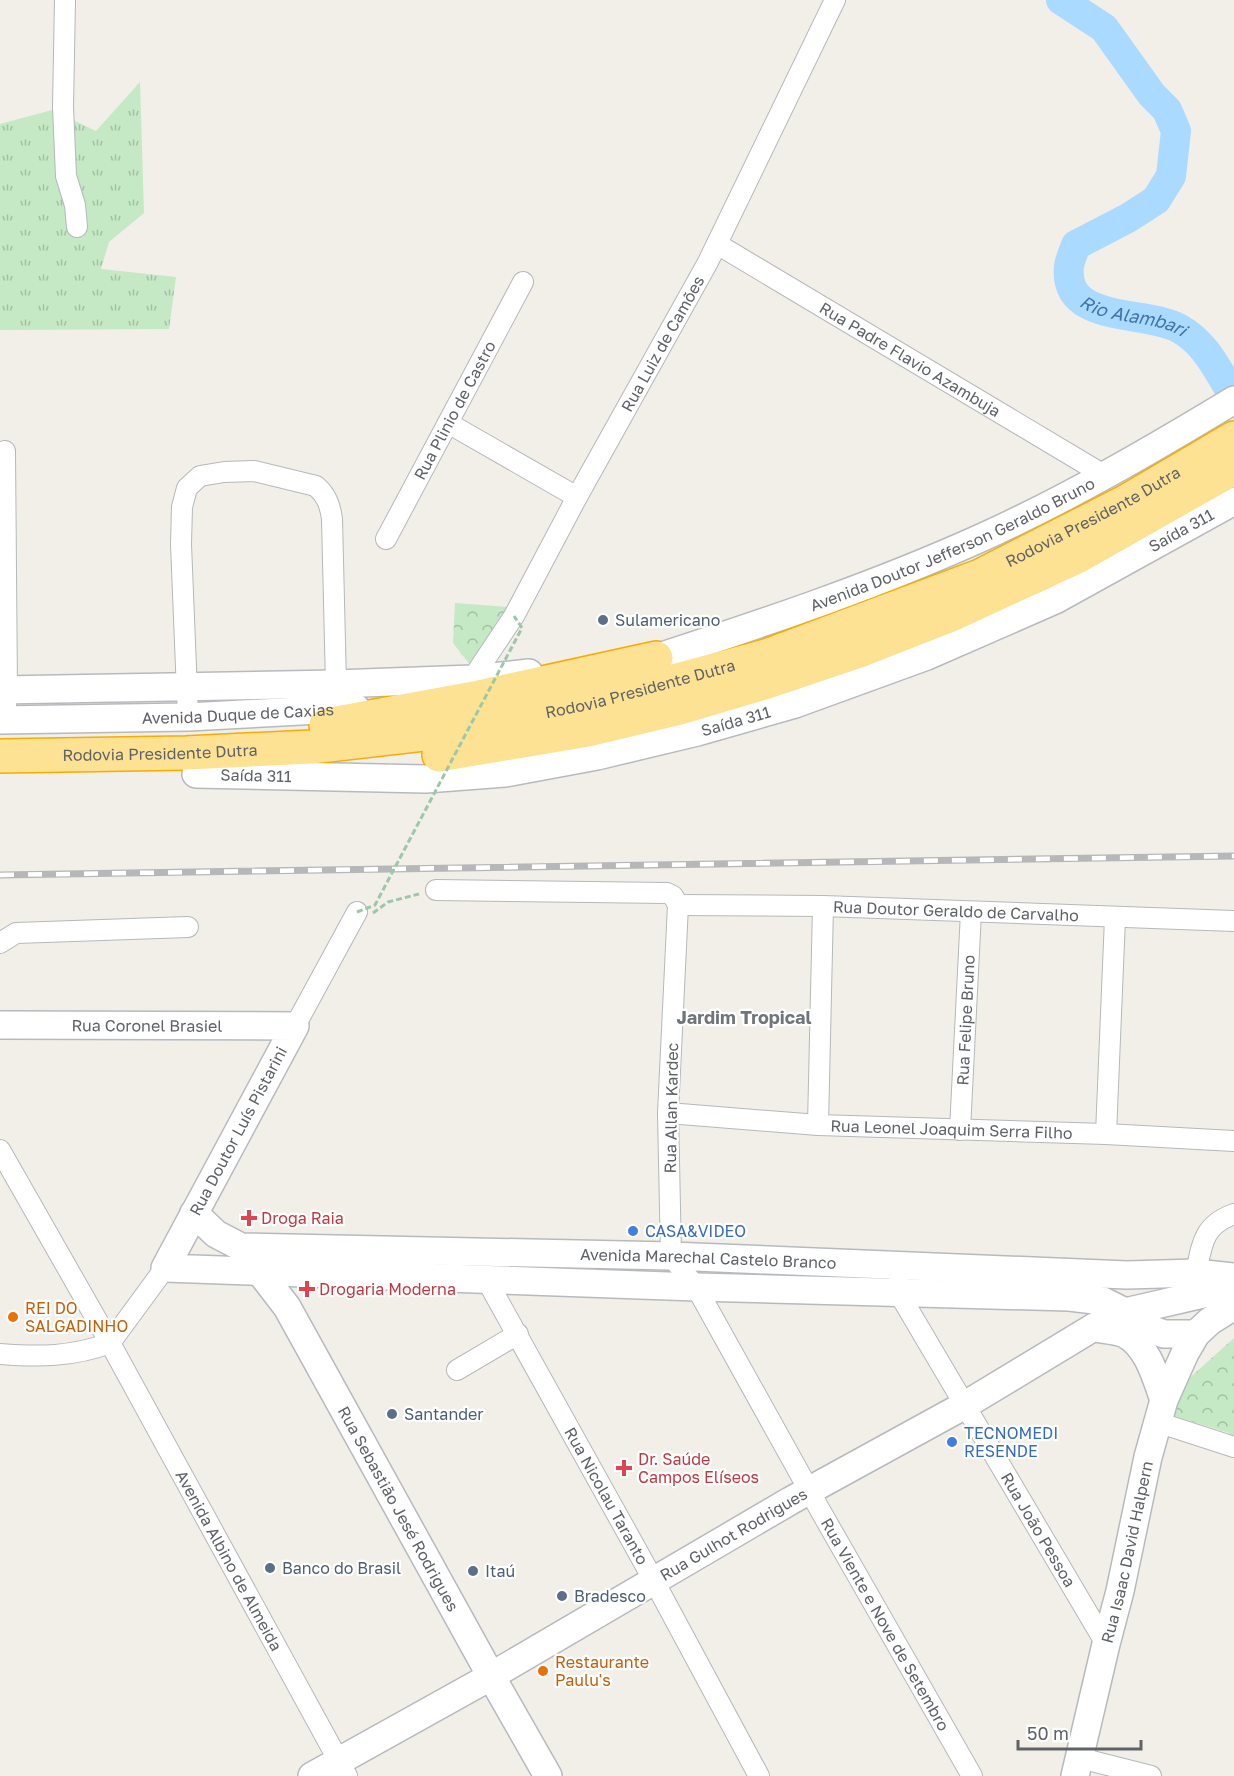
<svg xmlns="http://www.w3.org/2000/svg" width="1234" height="1776" viewBox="0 0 1234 1776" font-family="'Golos Text',sans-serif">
<defs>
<pattern id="grass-tufts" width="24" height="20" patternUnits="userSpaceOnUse" patternTransform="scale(1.5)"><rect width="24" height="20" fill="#c5e8c5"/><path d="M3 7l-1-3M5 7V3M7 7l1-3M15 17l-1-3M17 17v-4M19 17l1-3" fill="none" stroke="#a3c0a4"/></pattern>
<pattern id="park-crowns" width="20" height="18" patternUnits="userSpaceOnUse" patternTransform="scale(1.5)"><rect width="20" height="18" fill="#c5e8c5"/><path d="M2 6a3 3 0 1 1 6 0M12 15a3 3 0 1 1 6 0" fill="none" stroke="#a3c0a4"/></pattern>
</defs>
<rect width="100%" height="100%" fill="#f1efe8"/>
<polygon fill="url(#grass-tufts)" points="140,82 144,213 109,242 101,269 176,277 169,329 0,330 0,124 52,110 96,131"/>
<g fill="url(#park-crowns)">
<polygon points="455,603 509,607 474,670 453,643"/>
<polygon points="1234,1338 1234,1438 1229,1433 1171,1415 1185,1382"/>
</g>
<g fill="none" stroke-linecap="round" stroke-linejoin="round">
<path stroke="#aadaff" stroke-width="30" id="s1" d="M1061,0l43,28 48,67 15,15 9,21 -5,45 -15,24 -28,18 -52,27c-2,6 -6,14 -7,21 -6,59 77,43 111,63 27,15 38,43 54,67"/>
<g stroke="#b5b8bc" stroke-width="22">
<g id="street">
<polyline points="65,0 63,107 66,176 75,205 77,227"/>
<path id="s2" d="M717,244l387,231"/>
<polyline points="448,423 577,497"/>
<polyline points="5,451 7,690 5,719"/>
<path id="s3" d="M386,539l137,-257"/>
<path id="s4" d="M472,679l42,-63 63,-119 131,-235 127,-262"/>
<path d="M188,717l-7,-173 1,-37 5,-19 13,-12 24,-4 30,-1 62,15c11,10 14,19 16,33l4,165"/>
<path id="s5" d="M436,890l231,3 6,3 5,9 -10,208 3,143 25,31 124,223 152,266"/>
<path id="s6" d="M678,905l145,1 411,15"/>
<polyline points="0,943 16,933 188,927"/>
<polyline points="295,1026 357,912"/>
<path id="s7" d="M668,1113l150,12 288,9 128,7"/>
<polyline points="818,1125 823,906"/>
<path id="s8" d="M960,1130l11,-218"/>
<polyline points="1106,1134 1115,918"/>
<path id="s9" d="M0,1150l110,193 237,433"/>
<path d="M1196,1273c6,-29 7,-48 38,-59"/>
<path id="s10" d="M486,1279l168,302 105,195"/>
<path id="s11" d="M898,1283v9l208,352"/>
<polyline points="110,1343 165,1268"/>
<path d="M0,1354c39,3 72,3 110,-11"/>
<polyline points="457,1370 518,1334"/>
<polyline points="1157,1422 1234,1447"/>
<polyline points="1080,1758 1151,1776"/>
</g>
</g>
<g stroke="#b6babf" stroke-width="30">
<g id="secondary">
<path id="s12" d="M636,661l20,-3c111,-36 221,-73 327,-121 86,-39 170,-88 251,-137"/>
<polyline points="0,690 336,684 472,679 529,673"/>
<path id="s13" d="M0,720l188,-3 168,-9"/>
<path id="s14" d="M196,774l230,5 79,-6 92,-17 100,-24 98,-28 132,-48 128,-56 179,-99"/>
<path id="s15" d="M0,1025l295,1 -130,242 531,19 373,10 34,4 22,11 25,17 14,5h32"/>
<path id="s16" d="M194,1213l22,21 25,13 430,9 456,19 69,-2 38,4"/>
<path id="s17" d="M253,1263l34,44 204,369 57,100"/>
<path d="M1101,1329c7,1 17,2 24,5 23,12 31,44 39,66"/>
<path id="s18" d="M312,1776l169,-94 309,-181 175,-96 129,-78 31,-15 109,-25"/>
<path id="s19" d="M1075,1776l31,-132 14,-53 28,-134 16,-57 21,-47 11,-19 14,-13 24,-15"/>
</g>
</g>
<g stroke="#f9ab00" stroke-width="36">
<g id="highway">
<polyline points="326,725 474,698 656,658"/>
<polyline points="439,755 588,730 680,708 764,683 862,650 949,616 1079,556 1234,468"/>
<path id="s20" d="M0,756l186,-3 125,-6 130,-15 148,-28 177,-48 214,-80 147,-75 107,-63"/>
</g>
</g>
<polyline stroke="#9cc7a9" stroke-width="3" stroke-dasharray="6 3" stroke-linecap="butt" points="373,913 388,902 419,894"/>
<use href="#street" stroke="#fff" stroke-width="20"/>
<use href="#secondary" stroke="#fff" stroke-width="27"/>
<use href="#highway" stroke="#fde293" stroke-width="33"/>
<g stroke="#b6b7b8" stroke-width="7">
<polyline id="rail" points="0,875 1234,856"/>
</g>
<use href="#rail" stroke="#fff" stroke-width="4.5" stroke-dasharray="14" stroke-linecap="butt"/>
<polyline stroke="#9cc7a9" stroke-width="3" stroke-dasharray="6 3" stroke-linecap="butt" points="357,912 375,905 522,628 514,616"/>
</g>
<g fill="#5c6f8a" stroke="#fff" stroke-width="2">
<circle cx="603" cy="620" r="6"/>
<circle cx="392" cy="1414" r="6"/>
<circle cx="270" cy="1568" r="6"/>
<circle cx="473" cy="1571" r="6"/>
<circle cx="562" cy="1596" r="6"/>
</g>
<g fill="#e0444e" stroke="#fff" stroke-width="2">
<path d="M246 1209h6v6h6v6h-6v6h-6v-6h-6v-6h6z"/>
<path d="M304 1280h6v6h6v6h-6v6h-6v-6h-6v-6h6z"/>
<path d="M621 1459h6v6h6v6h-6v6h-6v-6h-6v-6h6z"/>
</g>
<g fill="#3f7fe0" stroke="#fff" stroke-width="2">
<circle cx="633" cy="1231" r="6"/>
<circle cx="952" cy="1442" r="6"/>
</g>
<g fill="#e8710a" stroke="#fff" stroke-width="2">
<circle cx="13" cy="1317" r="6"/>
<circle cx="543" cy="1671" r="6"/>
</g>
<g text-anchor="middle" stroke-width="4.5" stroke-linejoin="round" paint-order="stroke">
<g font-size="16" fill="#5f6368" stroke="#fff">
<text dy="6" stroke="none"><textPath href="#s4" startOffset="386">Rua Luiz de Camões</textPath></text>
<text dy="6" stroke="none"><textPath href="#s2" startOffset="225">Rua Padre Flavio Azambuja</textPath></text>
<text dy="6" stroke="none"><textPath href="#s3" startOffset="146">Rua Plinio de Castro</textPath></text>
<text dy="6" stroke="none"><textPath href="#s20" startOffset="1132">Rodovia Presidente Dutra</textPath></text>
<text dy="6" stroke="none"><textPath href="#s14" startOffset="1032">Saída 311</textPath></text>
<text dy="6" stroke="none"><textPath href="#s12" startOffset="338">Avenida Doutor Jefferson Geraldo Bruno</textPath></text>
<text dy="6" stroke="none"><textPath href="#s20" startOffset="646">Rodovia Presidente Dutra</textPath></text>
<text dy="6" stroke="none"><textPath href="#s13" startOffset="238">Avenida Duque de Caxias</textPath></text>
<text dy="6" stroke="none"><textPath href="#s14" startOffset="546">Saída 311</textPath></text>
<text dy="6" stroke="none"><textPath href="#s20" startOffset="160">Rodovia Presidente Dutra</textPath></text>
<text dy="6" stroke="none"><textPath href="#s14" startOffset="60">Saída 311</textPath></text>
<text dy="6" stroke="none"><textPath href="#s6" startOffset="278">Rua Doutor Geraldo de Carvalho</textPath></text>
<text dy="6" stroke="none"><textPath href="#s8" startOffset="110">Rua Felipe Bruno</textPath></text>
<text dy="6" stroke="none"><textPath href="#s15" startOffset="147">Rua Coronel Brasiel</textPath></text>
<text transform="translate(671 1108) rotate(-89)" y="6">Rua Allan Kardec</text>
<text dy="6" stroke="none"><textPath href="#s7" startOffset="284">Rua Leonel Joaquim Serra Filho</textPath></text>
<text transform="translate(238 1131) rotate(-62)" y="6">Rua Doutor Luís Pistarini</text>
<text dy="6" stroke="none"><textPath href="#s16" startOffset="526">Avenida Marechal Castelo Branco</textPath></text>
<text dy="6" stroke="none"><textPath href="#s10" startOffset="248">Rua Nicolau Taranto</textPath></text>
<text dy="6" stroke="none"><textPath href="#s17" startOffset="286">Rua Sebastião Jesé Rodrigues</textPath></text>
<text dy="6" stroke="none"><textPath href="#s11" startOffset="285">Rua João Pessoa</textPath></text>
<text dy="6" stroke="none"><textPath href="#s18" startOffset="486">Rua Gulhot Rodrigues</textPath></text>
<text dy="6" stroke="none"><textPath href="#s19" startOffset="230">Rua Isaac David Halpern</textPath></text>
<text dy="6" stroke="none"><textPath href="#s9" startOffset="470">Avenida Albino de Almeida</textPath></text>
<text dy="6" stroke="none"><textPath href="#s5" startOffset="1026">Rua Viente e Nove de Setembro</textPath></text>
</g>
<g font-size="16" fill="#4e5e75" stroke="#fff" text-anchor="start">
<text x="615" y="626">Sulamericano</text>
<text x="404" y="1420">Santander</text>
<text x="282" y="1574">Banco do Brasil</text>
<text x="485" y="1577">Itaú</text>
<text x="574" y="1602">Bradesco</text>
</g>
<g font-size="16" fill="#be3a42" stroke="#fff" text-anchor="start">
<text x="261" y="1224">Droga Raia</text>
<text x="319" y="1295">Drogaria Moderna</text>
<text x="638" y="1465">Dr. Saúde<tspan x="638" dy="18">Campos Elíseos</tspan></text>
</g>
<g font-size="16" fill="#366cbe" stroke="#fff" text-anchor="start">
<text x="645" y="1237">CASA&amp;VIDEO</text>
<text x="964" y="1439">TECNOMEDI<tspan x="964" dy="18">RESENDE</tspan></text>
</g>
<g font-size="16" fill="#c56008" stroke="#fff" text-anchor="start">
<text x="25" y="1314">REI DO<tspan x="25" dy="18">SALGADINHO</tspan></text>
<text x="555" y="1668">Restaurante<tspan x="555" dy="18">Paulu's</tspan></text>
</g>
<g font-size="18" font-style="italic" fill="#4174aa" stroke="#fff">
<text dy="6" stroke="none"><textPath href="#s1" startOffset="458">Rio Alambari</textPath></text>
</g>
<g font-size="18" font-weight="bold" fill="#70757a" stroke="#fff">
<text x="744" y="1024">Jardim Tropical</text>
</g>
</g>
<path d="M1018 1740v9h123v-9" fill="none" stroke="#5f6368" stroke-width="3"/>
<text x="1027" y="1740" font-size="18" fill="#5f6368" stroke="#ffffff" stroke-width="4.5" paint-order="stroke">50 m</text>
</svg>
